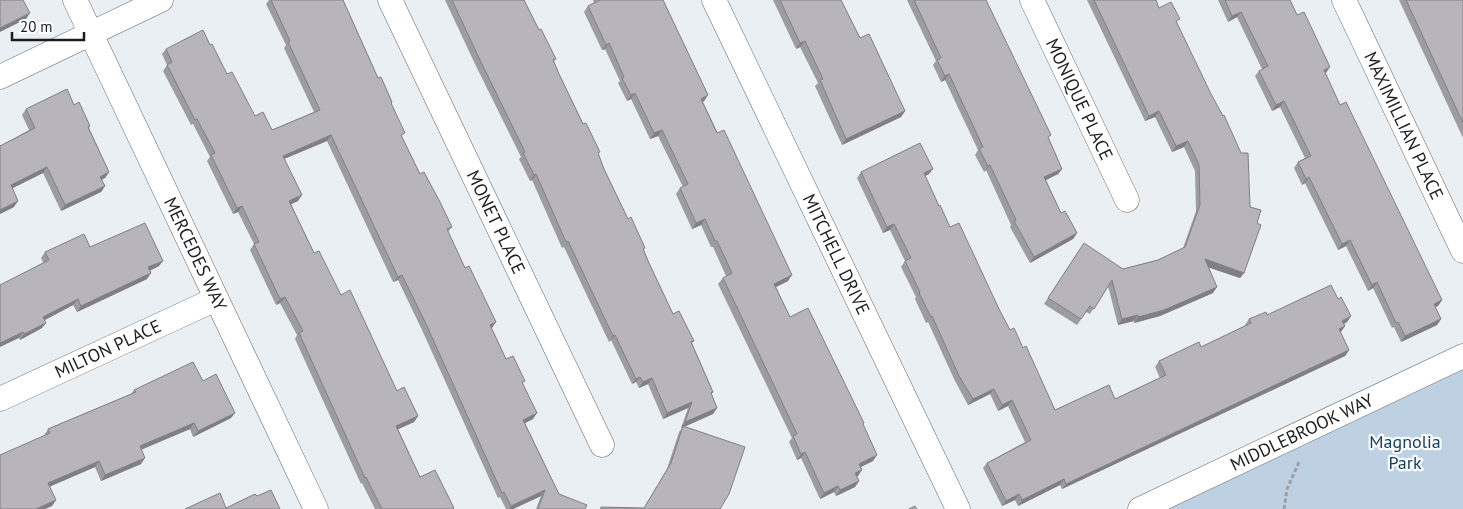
<svg xmlns="http://www.w3.org/2000/svg" width="1463" height="509" viewBox="0 0 1463 509" font-family="'PT Sans',sans-serif">
<rect width="100%" height="100%" fill="#eaeff4"/>
<polygon fill="#bed1e3" points="1463,362 1463,509 1152,509"/>
<g fill="none" stroke-linecap="round" stroke-linejoin="round">
<g stroke="#62666a" stroke-width="25">
<g id="minor">
<path id="s1" d="M75,0l241,509"/>
<path id="s2" d="M390,0l212,445"/>
<path id="s3" d="M714,0l244,509"/>
<path id="s4" d="M1032,0l95,200"/>
<path id="s5" d="M1344,0l119,251"/>
<polyline points="0,77 161,0"/>
<path id="s6" d="M0,399l216,-100"/>
<path id="s7" d="M1140,509l323,-153"/>
</g>
</g>
<polyline stroke="#9b9fa3" stroke-width="3" stroke-dasharray="4 2.5" stroke-linecap="butt" points="1284,509 1287,489 1299,462"/>
<use href="#minor" stroke="#fff" stroke-width="24"/>
</g>
<g fill="#9d9ca1">
<polygon points="269,0 343,0 378,78 392,102 391,104 402,138 420,174 452,227 448,232 465,268 496,322 491,328 506,359 523,383 533,419 525,423 559,494 585,509 536,509 541,496 513,509 506,509 500,497 498,498 422,330 398,280 393,282 327,141 284,159 298,201 291,204 314,253 341,295 397,391 418,416 414,422 398,429 420,477 453,509 375,509 362,483 361,484 295,339 297,335 280,303 276,305 250,250 254,244 238,212 233,214 207,161 210,157 193,124 191,125 163,71 167,65 162,54 166,49 210,45 227,74 255,116 272,130 314,112 284,48 286,45 266,4"/>
<polygon points="445,0 524,0 539,30 556,59 554,61 559,74 598,154 604,169 628,219 644,250 649,263 673,314 694,341 692,343 713,392 711,395 717,408 713,414 684,427 720,509 600,509 601,507 644,508 667,469 679,432 683,427 681,428 688,408 663,419 648,384 639,388 636,382 632,384 611,340 609,342 564,247 562,248 532,180 530,181 519,159 521,157 475,64"/>
<polygon points="593,0 663,0 708,95 704,101 703,102 788,281 776,287 790,317 863,425 873,461 860,467 858,476 857,476 859,481 855,487 836,496 834,492 820,499 801,458 797,460 789,442 792,438 718,284 723,278 726,276 713,247 711,247 701,225 692,229 676,194 680,188 683,187 658,136 650,139 631,99 627,101 618,83 620,81 605,49 602,50 584,12 588,6 594,3"/>
<polygon points="773,0 841,0 860,38 905,111 901,117 842,145 815,86 818,83 800,47 796,49"/>
<polygon points="907,0 986,0 1062,169 1058,174 1046,180 1061,213 1077,233 1073,239 1030,263 1010,227 1011,225 986,170 984,172 975,155 978,150 945,80 941,82 933,65 936,61"/>
<polygon points="1087,0 1156,0 1159,8 1177,23 1257,223 1244,273 1240,278 1209,267 1213,293 1160,316 1134,323 1134,321 1118,325 1108,286 1090,314 1086,312 1077,325 1044,304 1080,249 1123,269 1158,260 1183,248 1196,211 1195,171 1184,147 1172,152 1155,117 1145,121"/>
<polygon points="1218,0 1290,0 1326,73 1325,73 1340,105 1442,300 1438,306 1435,307 1441,319 1437,325 1401,342 1394,327 1392,328 1373,288 1368,291 1346,246 1338,250 1305,183 1302,185 1294,168 1298,162 1305,158 1280,107 1272,111 1255,76 1259,71 1262,69 1237,17 1228,22"/>
<polygon points="1399,0 1463,0 1463,138"/>
<polygon points="74,105 90,126 89,128 109,172 105,178 102,180 105,186 101,192 61,211 43,173 12,188 14,207 0,214 0,146 29,130 22,115 26,109"/>
<polygon points="861,172 929,174 925,176 939,206 950,227 999,309 1010,330 1023,348 1055,410 1115,399 1160,378 1155,367 1159,361 1201,347 1245,326 1245,325 1249,319 1338,299 1351,316 1347,322 1344,324 1345,326 1340,333 1349,350 1345,356 1062,489 1060,485 1018,506 1015,500 1002,506 983,468 987,463 1025,442 1008,406 998,411 990,394 968,405 955,381 928,322 926,323 915,299 916,297 901,267 905,261 890,230 883,233 857,178"/>
<polygon points="90,247 159,266 150,271 147,279 77,312 73,305 45,320 42,328 20,340 19,338 43,262 41,258 45,252"/>
<polygon points="203,381 231,418 193,437 190,429 141,450 141,464 101,481 95,467 49,487 56,500 52,506 45,509 0,509 48,429 131,394 134,390"/>
</g>
<g fill="#807f83">
<polygon points="1241,12 1237,17 1228,22 1232,16"/>
<polygon points="30,13 26,19 0,32 0,28"/>
<polygon points="805,41 800,47 796,49 800,43"/>
<polygon points="609,43 605,49 602,50 606,45"/>
<polygon points="1330,67 1326,73 1320,76 1324,70"/>
<polygon points="949,74 945,80 941,82 945,76"/>
<polygon points="635,93 631,99 627,101 631,95"/>
<polygon points="708,95 704,101 697,105 701,99"/>
<polygon points="1284,101 1280,107 1272,111 1276,105"/>
<polygon points="905,111 901,117 842,145 846,139"/>
<polygon points="1159,111 1155,117 1145,121 1149,116"/>
<polygon points="662,130 658,136 650,139 654,133"/>
<polygon points="331,135 327,141 279,161 283,156"/>
<polygon points="1188,141 1184,147 1172,152 1176,146"/>
<polygon points="990,165 986,170 984,172 988,166"/>
<polygon points="47,167 43,173 7,191 11,185"/>
<polygon points="933,169 929,174 919,179 924,173"/>
<polygon points="1062,169 1058,174 1040,183 1044,177"/>
<polygon points="109,172 105,178 96,182 100,177"/>
<polygon points="536,174 532,180 530,181 534,175"/>
<polygon points="1309,177 1305,183 1302,185 1306,179"/>
<polygon points="105,186 101,192 61,211 65,205"/>
<polygon points="302,195 298,201 285,207 289,201"/>
<polygon points="18,201 14,207 0,214 0,210"/>
<polygon points="242,206 238,212 233,214 237,208"/>
<polygon points="705,219 701,225 692,229 696,223"/>
<polygon points="894,224 890,230 883,233 887,227"/>
<polygon points="1077,233 1073,239 1030,263 1034,257"/>
<polygon points="1350,240 1346,246 1338,250 1342,244"/>
<polygon points="1205,259 1244,273 1240,278 1201,265"/>
<polygon points="163,261 159,266 144,273 148,267"/>
<polygon points="151,273 147,279 77,312 81,306"/>
<polygon points="402,275 398,280 393,282 398,277"/>
<polygon points="792,275 788,281 770,290 774,284"/>
<polygon points="1377,282 1373,288 1368,291 1372,285"/>
<polygon points="1217,287 1213,293 1160,316 1134,323 1138,317"/>
<polygon points="285,297 280,303 276,305 280,299"/>
<polygon points="78,299 73,305 39,323 43,317"/>
<polygon points="1442,300 1438,306 1430,310 1434,304"/>
<polygon points="1138,315 1134,321 1118,325 1122,319"/>
<polygon points="1351,316 1347,322 1338,327 1342,321"/>
<polygon points="1441,319 1437,325 1401,342 1405,336"/>
<polygon points="496,322 492,328 486,331 490,325"/>
<polygon points="46,323 42,328 20,340 24,334"/>
<polygon points="1345,326 1341,332 1335,335 1339,329"/>
<polygon points="23,332 19,338 0,347 0,343"/>
<polygon points="615,335 611,340 609,342 613,336"/>
<polygon points="1349,350 1345,356 1062,489 1066,484"/>
<polygon points="640,377 636,382 632,384 636,379"/>
<polygon points="652,378 648,384 639,388 643,382"/>
<polygon points="994,389 990,394 968,405 973,399"/>
<polygon points="1012,400 1008,406 998,411 1002,405"/>
<polygon points="692,402 688,408 663,419 667,413"/>
<polygon points="717,408 713,414 681,428 685,422"/>
<polygon points="235,413 231,418 193,437 198,431"/>
<polygon points="537,413 533,419 519,426 523,420"/>
<polygon points="418,416 414,422 392,432 396,426"/>
<polygon points="194,423 190,429 135,452 140,446"/>
<polygon points="805,452 801,458 797,460 801,454"/>
<polygon points="877,455 873,461 855,470 859,464"/>
<polygon points="145,458 141,464 101,481 105,475"/>
<polygon points="99,461 95,467 44,489 48,483"/>
<polygon points="862,470 858,476 851,479 855,473"/>
<polygon points="1064,479 1060,485 1018,506 1022,500"/>
<polygon points="859,481 855,487 836,496 840,490"/>
<polygon points="838,486 834,492 820,499 824,493"/>
<polygon points="545,490 541,496 513,509 509,509 511,506"/>
<polygon points="1019,494 1015,500 1002,506 1006,501"/>
<polygon points="56,500 52,506 45,509 36,509"/>
</g>
<g fill="#b7b5bb" stroke="#807f83">
<polygon points="0,0 23,0 30,13 0,28"/>
<polygon points="271,0 343,0 378,78 381,77 392,102 391,103 405,133 401,135 420,174 424,172 440,202 452,227 447,229 465,268 469,266 496,322 490,325 506,359 513,356 525,381 522,382 537,413 523,420 559,494 587,505 585,509 538,509 545,490 511,506 504,492 502,493 426,324 402,275 398,277 331,135 283,156 302,195 289,201 314,253 319,251 341,295 350,290 397,391 404,387 418,416 396,426 420,477 435,470 454,508 452,509 382,509 366,477 365,478 299,333 303,331 285,297 280,299 254,244 259,242 242,206 237,208 211,155 215,153 197,119 195,120 167,65 172,62 166,49 203,30 210,45 212,44 227,74 232,72 255,116 263,112 272,130 320,110 288,42 290,41"/>
<polygon points="452,0 524,0 539,30 541,29 556,59 553,60 559,74 583,124 586,123 600,152 598,153 604,169 628,219 631,217 645,248 643,249 649,263 673,314 679,311 694,341 691,342 713,392 711,393 717,408 685,422 692,402 667,413 652,378 643,382 640,377 636,379 615,335 613,336 568,241 566,242 536,174 534,175 523,153 525,152 479,58"/>
<polygon points="600,0 663,0 708,95 701,99 717,133 724,130 792,275 774,284 790,317 808,308 864,423 863,424 877,455 859,464 862,470 855,473 859,481 840,490 838,486 824,493 805,452 801,454 793,436 797,434 723,278 732,273 717,241 715,241 705,219 696,223 680,188 688,184 662,130 654,133 635,93 631,95 622,78 624,77 609,43 606,45 588,6"/>
<polygon points="780,0 841,0 860,38 869,34 905,111 846,139 820,80 823,79 805,41 800,43"/>
<polygon points="914,0 986,0 1051,135 1048,137 1062,169 1044,177 1061,213 1065,211 1077,233 1034,257 1014,221 1016,220 990,165 988,166 979,149 983,147 949,74 945,76 937,60 941,58"/>
<polygon points="1094,0 1156,0 1159,8 1171,2 1180,19 1176,21 1211,94 1223,116 1224,115 1241,153 1248,153 1250,207 1261,210 1257,223 1261,225 1244,273 1205,259 1217,287 1164,310 1138,317 1138,315 1122,319 1112,280 1094,309 1090,306 1081,319 1048,298 1084,243 1123,269 1158,260 1185,247 1200,205 1199,165 1188,141 1176,146 1159,111 1149,116"/>
<polygon points="1225,0 1290,0 1297,15 1304,12 1330,67 1324,70 1340,105 1346,102 1442,300 1434,304 1441,319 1405,336 1398,322 1396,323 1377,282 1372,285 1350,240 1342,244 1309,177 1306,179 1298,162 1311,156 1284,101 1276,105 1259,71 1268,66 1241,12 1232,16"/>
<polygon points="1406,0 1463,0 1463,123"/>
<polygon points="67,89 74,105 79,102 90,126 88,127 109,172 100,177 105,186 65,205 47,167 11,185 18,201 0,210 0,146 35,128 26,109"/>
<polygon points="920,143 933,169 924,173 939,206 940,205 950,227 959,223 999,309 1010,330 1014,328 1023,348 1026,346 1055,410 1109,385 1115,399 1166,375 1159,361 1199,342 1201,347 1251,323 1249,319 1266,312 1267,315 1331,285 1338,299 1341,297 1351,316 1342,321 1345,326 1339,329 1349,350 1066,484 1064,479 1022,500 1019,494 1006,501 987,463 1031,440 1012,400 1002,405 994,389 973,399 959,376 932,316 931,317 919,293 920,292 905,261 911,258 894,224 887,227 861,172"/>
<polygon points="145,223 163,261 148,267 151,273 81,306 78,299 43,317 46,323 24,334 23,332 0,343 0,285 49,260 45,252 84,234 90,247"/>
<polygon points="193,362 203,381 216,374 235,413 198,431 194,423 140,446 145,458 105,475 99,461 48,483 56,500 36,509 0,509 0,455 50,433 48,429 136,392 134,390"/>
<polygon points="683,426 745,447 729,494 720,509 601,509 601,507 644,508 671,463"/>
<polygon points="271,490 280,509 185,509 220,493 226,508 255,494 257,496"/>
<polygon points="915,506 917,509 909,509"/>
</g>
<g text-anchor="middle" stroke-width="4.5" stroke-linejoin="round" paint-order="stroke">
<g font-size="18" fill="#1a1c1d" stroke="#fafcfe">
<text dy="6" stroke="none"><textPath href="#s4" startOffset="110">MONIQUE PLACE</textPath></text>
<text dy="6" stroke="none"><textPath href="#s5" startOffset="139">MAXIMILLIAN PLACE</textPath></text>
<text dy="6" stroke="none"><textPath href="#s2" startOffset="246">MONET PLACE</textPath></text>
<text dy="6" stroke="none"><textPath href="#s1" startOffset="281">MERCEDES WAY</textPath></text>
<text dy="6" stroke="none"><textPath href="#s3" startOffset="282">MITCHELL DRIVE</textPath></text>
<text dy="6" stroke="none"><textPath href="#s6" startOffset="119">MILTON PLACE</textPath></text>
<text dy="6" stroke="none"><textPath href="#s7" startOffset="179">MIDDLEBROOK WAY</textPath></text>
</g>
<g font-size="18" fill="#143c5d" stroke="#fafcfe">
<text x="1405" y="448">Magnolia<tspan x="1405" dy="21">Park</tspan></text>
</g>
</g>
<path d="M12 32v8h72v-8" fill="none" stroke="#1a1c1d" stroke-width="2.5"/>
<text x="20" y="32" font-size="15" fill="#1a1c1d" stroke="#fafcfe" stroke-width="4" paint-order="stroke">20 m</text>
</svg>
